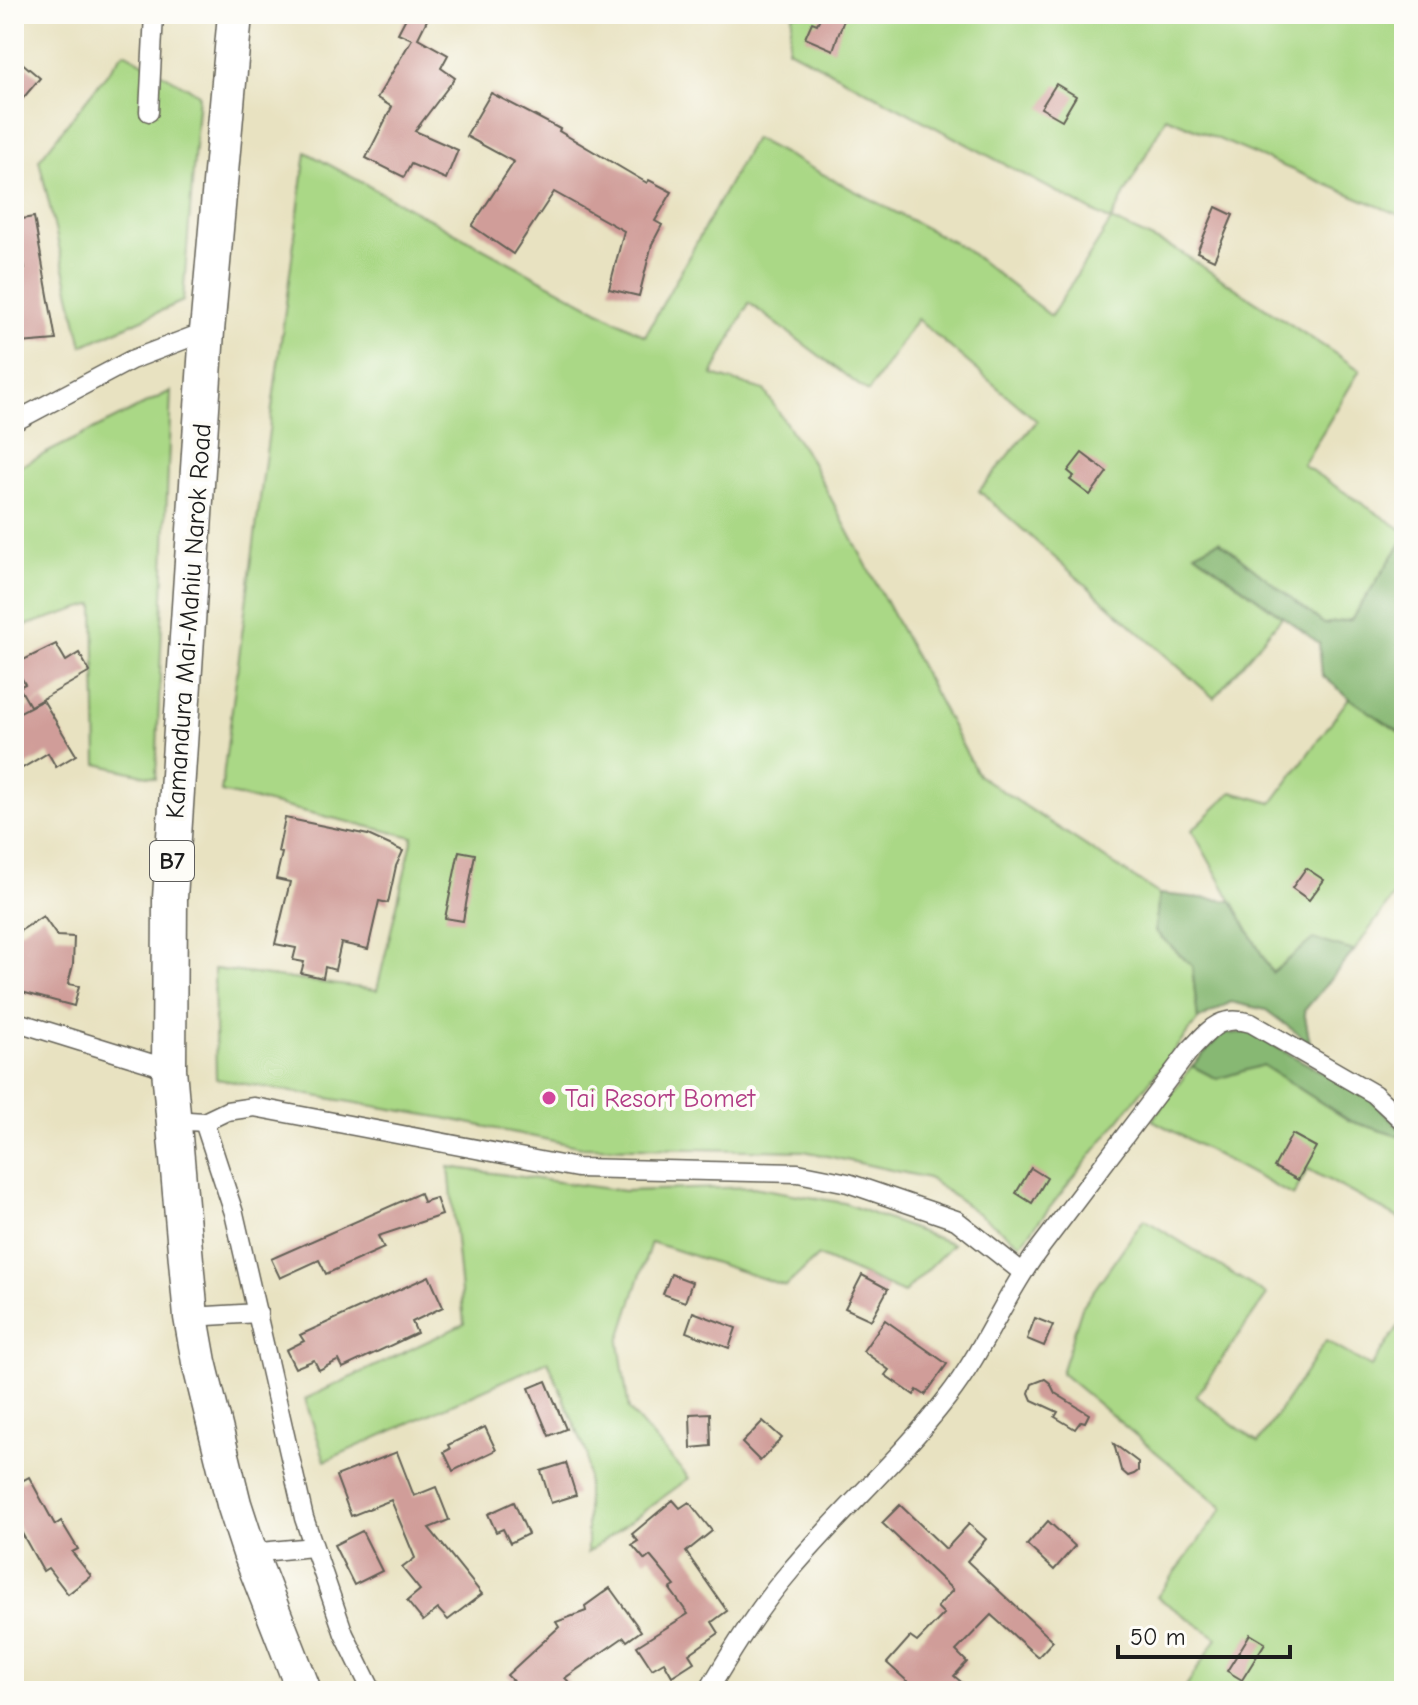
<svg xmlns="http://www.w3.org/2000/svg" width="1418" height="1705" viewBox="0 0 1418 1705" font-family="'Comic Neue',sans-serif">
<rect width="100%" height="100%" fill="#fdfcf7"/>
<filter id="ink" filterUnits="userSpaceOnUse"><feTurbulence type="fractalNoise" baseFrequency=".0125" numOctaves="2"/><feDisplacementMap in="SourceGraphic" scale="16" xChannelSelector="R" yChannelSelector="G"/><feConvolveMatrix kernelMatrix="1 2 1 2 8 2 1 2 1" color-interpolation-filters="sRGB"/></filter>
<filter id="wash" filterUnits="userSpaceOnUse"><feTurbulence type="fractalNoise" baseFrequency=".006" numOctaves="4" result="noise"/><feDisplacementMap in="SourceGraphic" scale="32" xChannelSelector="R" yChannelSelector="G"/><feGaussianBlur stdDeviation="1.8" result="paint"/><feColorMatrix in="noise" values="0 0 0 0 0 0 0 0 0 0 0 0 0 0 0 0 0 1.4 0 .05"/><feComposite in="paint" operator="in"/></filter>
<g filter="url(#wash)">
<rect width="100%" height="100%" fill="#e8e2c1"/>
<g fill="#aad886" stroke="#637a51" stroke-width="2">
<polygon points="793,14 1404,14 1404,217 1166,117 1111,220 1177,250 1360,370 1303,465 1404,531 1404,539 1351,620 1324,624 1219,541 1196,554 1282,617 1214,698 979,491 1037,421 917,319 868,392 749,303 712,375 764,390 811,461 978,775 1159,894 1155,931 1192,966 1198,1020 1021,1244 928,1178 804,1151 582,1147 444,1118 216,1079 214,969 377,990 413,837 221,792 306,152 645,336 754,138 964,248 1051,316 1111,221 788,49"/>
<polygon points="124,52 199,94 183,301 82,346 39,160"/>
<polygon points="171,391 156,778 97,764 94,604 14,629 14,469"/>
<polygon points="1349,698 1404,735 1404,893 1397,891 1354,951 1313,940 1272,973 1192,830 1232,792 1272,803"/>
<polygon points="1262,1065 1350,1121 1404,1138 1404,1221 1308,1169 1293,1196 1152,1120 1192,1066 1217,1079"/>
<polygon points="449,1167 624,1191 753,1187 844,1203 953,1244 904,1293 818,1256 786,1286 651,1242 619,1342 629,1410 689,1478 587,1553 587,1454 548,1361 325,1461 305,1399 464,1324"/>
<polygon points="1144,1219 1267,1295 1196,1396 1258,1443 1326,1341 1371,1367 1404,1318 1404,1691 1183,1691 1217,1638 1157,1597 1223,1508 1061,1373 1082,1307"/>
</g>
<g fill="#87b873" stroke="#526a48" stroke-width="2">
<polygon points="1404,539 1404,735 1349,698 1322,675 1319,643 1195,553 1219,541 1324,624 1351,620"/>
<polygon points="1159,894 1232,901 1272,973 1313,939 1354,951 1304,1011 1310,1043 1266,1010 1231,1002 1198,1020 1192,966 1155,931"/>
<polygon points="1249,1032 1370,1098 1404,1133 1404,1138 1350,1121 1263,1065 1217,1079 1192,1066 1222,1034"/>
</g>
<g id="blocks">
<g fill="#d09d99">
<polygon points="408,14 430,14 418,38 448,55 441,68 455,78 415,131 458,150 446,179 411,164 404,177 366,158 392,107 377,98 412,39 398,33"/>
<polygon points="822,14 846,14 833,50 805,38 812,22 817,24"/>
<polygon points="14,56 40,78 14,109"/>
<polygon points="1056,84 1076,96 1062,120 1041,108"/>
<polygon points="491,93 560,129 559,131 647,183 649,180 672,192 655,221 662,225 652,244 639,296 609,289 624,231 554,192 513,254 472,226 514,162 466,136"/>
<polygon points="1216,207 1233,215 1214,260 1197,252"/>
<polygon points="34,217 56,340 20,343 14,310 14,275 18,275 17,270 25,269 16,220"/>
<polygon points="1082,453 1107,472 1090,495 1070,480 1074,476 1068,471"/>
<polygon points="56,644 66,661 79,653 90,672 30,706 19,687 25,684 15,666 17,663"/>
<polygon points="43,700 76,755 56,767 48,753 14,773 14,715"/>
<polygon points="285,818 368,835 403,851 396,866 388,903 379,901 368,949 341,943 335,970 325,967 323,978 301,973 304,962 293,960 296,948 275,944 290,882 276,879 282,853 278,852"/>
<polygon points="459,851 475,854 463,921 445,918"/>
<polygon points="1306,868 1324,880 1309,900 1292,888"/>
<polygon points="43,916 57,936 74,937 73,965 68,984 79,986 74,1006 14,990 14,935"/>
<polygon points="1292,1134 1316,1147 1298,1180 1274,1167"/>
<polygon points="1031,1168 1047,1178 1032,1203 1016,1193"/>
<polygon points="420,1193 423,1202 436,1198 442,1215 378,1236 384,1248 326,1274 319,1260 280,1278 271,1259"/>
<polygon points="671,1274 692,1282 685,1302 663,1294"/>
<polygon points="862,1275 888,1289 871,1320 845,1308"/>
<polygon points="429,1276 443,1307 412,1322 417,1333 343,1368 339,1360 319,1370 314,1360 295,1368 286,1350 304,1341 300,1335"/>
<polygon points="693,1312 736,1328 729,1348 686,1332"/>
<polygon points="1035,1318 1053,1325 1044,1346 1027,1339"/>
<polygon points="885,1320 947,1364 925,1395 917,1390 914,1395 885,1375 889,1370 863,1351"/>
<polygon points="1045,1379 1050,1383 1055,1393 1089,1414 1085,1422 1081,1421 1075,1429 1055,1417 1058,1412 1032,1400 1029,1393 1032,1384"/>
<polygon points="546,1381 566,1429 549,1436 529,1388"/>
<polygon points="710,1413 711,1446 691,1448 690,1414"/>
<polygon points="763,1421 782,1438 760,1461 742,1443"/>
<polygon points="485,1427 496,1450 453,1471 444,1452 450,1449 448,1445"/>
<polygon points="1114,1444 1138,1462 1138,1471 1134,1474 1128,1476 1121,1470"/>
<polygon points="397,1452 414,1496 436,1487 449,1520 429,1528 482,1594 448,1620 438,1609 423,1621 407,1601 420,1590 402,1568 415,1558 391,1500 351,1516 336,1476"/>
<polygon points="566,1463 576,1495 551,1503 541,1471"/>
<polygon points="29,1477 55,1525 61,1521 78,1549 72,1552 91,1576 68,1594 48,1568 43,1571 14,1519 14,1485"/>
<polygon points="673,1500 680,1508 689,1502 712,1531 686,1552 727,1611 712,1622 719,1633 689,1654 694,1662 672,1676 664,1662 652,1669 637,1646 688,1614 670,1589 675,1586 650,1556 645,1560 632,1545 638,1541 632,1534"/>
<polygon points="514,1502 528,1534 510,1543 503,1529 496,1532 488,1514"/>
<polygon points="900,1505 946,1549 969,1524 986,1539 967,1561 1053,1641 1038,1657 991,1615 956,1651 967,1662 954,1676 972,1691 918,1691 887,1663 910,1637 917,1642 944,1614 937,1607 953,1590 882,1523"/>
<polygon points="1048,1521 1075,1546 1054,1570 1027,1545"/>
<polygon points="362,1531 382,1571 354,1585 334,1545"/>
<polygon points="610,1588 641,1631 627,1641 624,1637 565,1678 569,1682 560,1691 522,1691 507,1675 559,1627 556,1622 586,1611 585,1606"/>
<polygon points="1250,1634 1265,1643 1242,1680 1227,1671"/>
</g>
</g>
</g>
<g filter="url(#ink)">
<use href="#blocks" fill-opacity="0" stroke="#636156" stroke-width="2"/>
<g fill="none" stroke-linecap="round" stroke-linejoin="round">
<g stroke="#636156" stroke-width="21">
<g id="street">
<polyline points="149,112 154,14"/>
<polyline points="14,422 131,360 207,331"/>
<polyline points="14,1021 169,1069"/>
<polyline points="173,1120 204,1122 227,1111 254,1107 577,1168 798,1173 848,1183 956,1220 1022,1272"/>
<polyline points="204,1122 234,1213 304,1518 344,1634 372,1691"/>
<polyline points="191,1317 258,1313"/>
<polyline points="250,1553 313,1547"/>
<path d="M708,1691c25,-42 51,-84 83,-121 50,-59 109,-111 156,-172 36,-46 56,-99 90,-146l153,-202c20,-21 30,-36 61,-27l123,71 30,28"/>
</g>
</g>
<g stroke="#636156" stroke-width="37">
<polyline id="highway" points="235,14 207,331 170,898 169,1069 191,1317 199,1362 234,1504 250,1553 304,1691"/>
</g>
<use href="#street" stroke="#fff" stroke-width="18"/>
<use href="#highway" stroke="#fff" stroke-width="34"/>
</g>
</g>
<circle fill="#d1479c" stroke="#fdfcf7" stroke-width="3" cx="549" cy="1098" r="8"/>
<g text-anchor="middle" stroke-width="8" stroke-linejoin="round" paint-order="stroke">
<rect fill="#fdfcf7" stroke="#605f5e" stroke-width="2" x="150" y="841" width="44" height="40" rx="6"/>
<g font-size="24" font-weight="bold" fill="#1c1c1c">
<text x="172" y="869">B7</text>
</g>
<g font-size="26" fill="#1c1c1c" stroke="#fdfcf7">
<text transform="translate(188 621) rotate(-86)" y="9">Kamandura Mai-Mahiu Narok Road</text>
</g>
<g font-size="26" fill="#b23c85" stroke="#fdfcf7" text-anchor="start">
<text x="565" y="1107">Tai Resort Bomet</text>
</g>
</g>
<rect width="1418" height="1705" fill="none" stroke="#fdfcf7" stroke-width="48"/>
<path d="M1118 1645v12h172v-12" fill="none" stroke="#1c1c1c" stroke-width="4"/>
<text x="1130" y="1645" font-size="24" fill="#1c1c1c" stroke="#fdfcf7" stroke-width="6" paint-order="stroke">50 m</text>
</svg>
